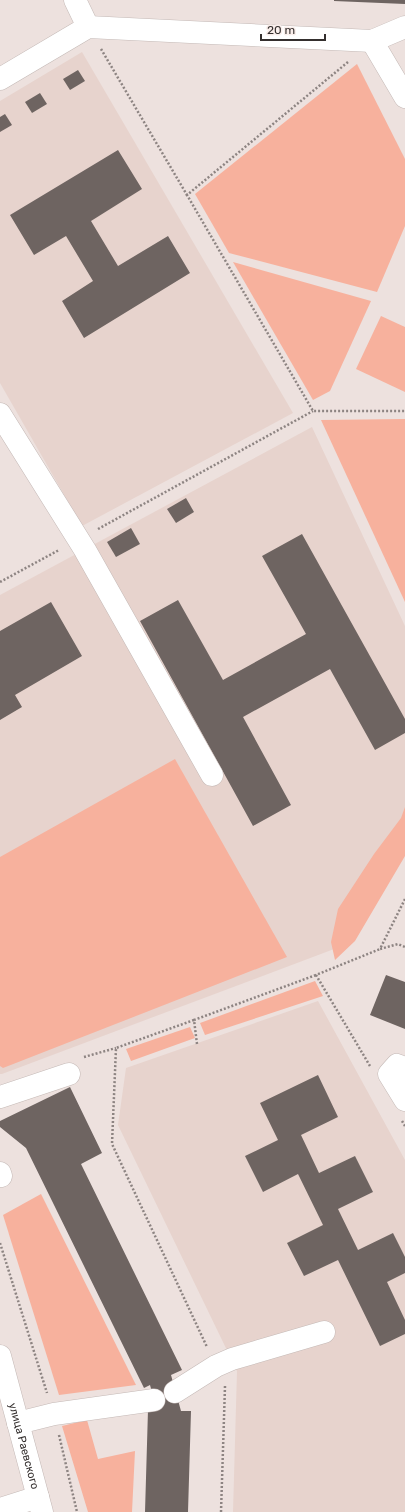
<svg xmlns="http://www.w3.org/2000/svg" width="405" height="1512" viewBox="0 0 405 1512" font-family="Rubik,sans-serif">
<rect width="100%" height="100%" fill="#ede1de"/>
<g fill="#e7d3cd">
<polygon points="82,52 293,413 82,526 0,383 0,101"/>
<polygon points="312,427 405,626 405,841 350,943 2,1074 0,1074 0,595"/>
<polygon points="318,1001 405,1160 405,1512 233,1512 237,1371 118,1125 126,1068"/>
</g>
<g fill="#f7b19d">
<polygon points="357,64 405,159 405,226 377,292 229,253 195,194"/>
<polygon points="233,262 371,301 330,391 313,400"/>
<polygon points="381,316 405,327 405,392 356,369"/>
<polygon points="405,419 405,602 321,420"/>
<polygon points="175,759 287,957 3,1068 0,1066 0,857"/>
<polygon points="405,807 405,856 355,941 335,960 331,942 338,909 374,854 401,818"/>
<polygon points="315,981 323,996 205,1035 200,1023"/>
<polygon points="190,1027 195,1038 131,1061 126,1049"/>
<polygon points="41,1194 136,1385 59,1395 3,1215"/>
<polygon points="87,1420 98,1459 135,1451 132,1512 88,1512 62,1426"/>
</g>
<g fill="#6e6461">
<polygon points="334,0 405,0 405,4 334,1"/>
<polygon points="78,70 85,81 70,90 63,79"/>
<polygon points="40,93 47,104 32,113 25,102"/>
<polygon points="5,114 12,125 0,132 0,117"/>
<polygon points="118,150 142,189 91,221 118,266 168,236 190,273 84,338 62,301 93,281 66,236 34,255 10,215"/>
<polygon points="186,498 194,512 176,523 167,509"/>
<polygon points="131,528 140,544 116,557 107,542"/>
<polygon points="302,534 405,719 405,733 375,750 330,669 243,717 291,805 253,826 140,621 178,600 223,680 306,634 262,556"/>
<polygon points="51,602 82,656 15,695 22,707 0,720 0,631"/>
<polygon points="386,975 405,982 405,1029 370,1015"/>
<polygon points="318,1075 338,1117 301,1135 319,1173 355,1156 373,1192 338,1209 358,1250 393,1233 405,1257 405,1273 387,1282 405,1320 405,1334 380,1346 338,1260 304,1276 287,1243 323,1225 298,1174 263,1192 245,1156 278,1140 260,1103"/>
<polygon points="70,1087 102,1153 81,1164 182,1370 171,1375 181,1411 191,1411 188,1512 145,1512 148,1410 157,1410 150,1385 144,1388 26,1148 0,1127 0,1121"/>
</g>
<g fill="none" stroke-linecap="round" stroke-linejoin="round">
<g stroke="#c4b9b6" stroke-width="23">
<g id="minor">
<polyline points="75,0 88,27"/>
<polyline points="372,41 405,97"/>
<polyline points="0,79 88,27 372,41 405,27"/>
<polyline points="0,414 85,550 212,775"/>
<polyline points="405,1068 397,1065 389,1074 405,1100"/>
<polyline points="0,1097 69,1074"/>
<polyline points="0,1173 1,1176 0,1176"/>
<polyline points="175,1392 216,1366 232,1359 324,1332"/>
<polyline points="18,1423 54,1414 154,1400"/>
<polyline points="0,1509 38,1497"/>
</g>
</g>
<g stroke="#c4b9b6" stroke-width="23">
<g id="major">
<path id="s1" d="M0,1356l42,156"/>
</g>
</g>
<g stroke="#8d8482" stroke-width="2.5" stroke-dasharray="2 2" stroke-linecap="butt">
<polyline points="101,49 187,195"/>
<polyline points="348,62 187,195 313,411 405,411"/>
<polyline points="98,529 313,411"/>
<polyline points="0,582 59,550"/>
<polyline points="405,899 380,949 398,944 405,947"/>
<polyline points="194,1020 116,1048 112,1144 207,1347"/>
<polyline points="197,1044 194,1020 316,975"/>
<polyline points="84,1057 116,1048"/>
<polyline points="370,1066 316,975 380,949"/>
<polyline points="402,1121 405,1126"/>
<polyline points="0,1243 47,1393"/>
<polyline points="59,1435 77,1512"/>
<polyline points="221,1512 225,1386"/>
</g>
<use href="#minor" stroke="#fff" stroke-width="22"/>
<use href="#major" stroke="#fff" stroke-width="22"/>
</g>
<g text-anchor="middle" stroke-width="4" stroke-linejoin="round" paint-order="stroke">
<g font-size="11" fill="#342f2e" stroke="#faeeeb">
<text dy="4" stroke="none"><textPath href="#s1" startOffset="93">улица Раевского</textPath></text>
</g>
</g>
<path d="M261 34v6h64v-6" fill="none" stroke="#342f2e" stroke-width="2"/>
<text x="267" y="34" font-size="12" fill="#342f2e" stroke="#faeeeb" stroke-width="3" paint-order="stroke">20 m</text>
</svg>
